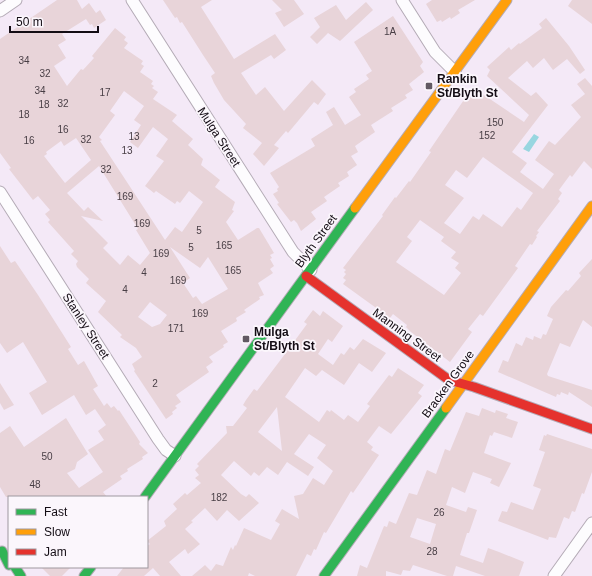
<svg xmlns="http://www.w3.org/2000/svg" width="592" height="576" viewBox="0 0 592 576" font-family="Arial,sans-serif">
<rect width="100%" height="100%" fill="#f4e9f7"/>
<polygon fill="#98d6e0" points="534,134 539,137 529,152 523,149"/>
<g fill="#e8d4d9" fill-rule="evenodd">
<path d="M57,0h20l5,9 7,-6 7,10 4,-3 6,10 -12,8 -2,-4 -2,1 -4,-6 -24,15 4,6 -8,5 8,13 -12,8 13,20 14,-17 2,1 11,-12 -2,-2 23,-28 11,9 -2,3 4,3 -4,5 19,13 -2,3 3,2 -4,6 13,9 -2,3 3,2 -2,2 6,4 -5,7 24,16 -5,6 21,18 -5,6 15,14 -2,6 19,15 -5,7 20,15 -3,8 2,1 -8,11 12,18 19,-12h2l15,25 -4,2 2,3 -2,1 4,7 -4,3 3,4 -15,10 6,12 -5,2 1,2 -16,11 2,2 -10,6 1,3 -16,10 7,11 -5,3 1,2 -15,10 4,5 -7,5 3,5 -33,23 5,7 -6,4 2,2 -5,4 1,2 -7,5 -32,-48 1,-1 -3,-6 10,-7 -6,-9 -16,-11 2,-2 -24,-23 8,-11 -20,-18 3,-4 -12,-12 -1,-3 2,-3 -7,-7 3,-3 -26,-29 2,-2 -5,-6 5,-4 -12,-14 -5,4 -24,-31 2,-1 -11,-15v-114zM124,91l20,15 -10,14 7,5 -11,17 8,6 15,-21 15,12 -12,17 8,5 -19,25 9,7 2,-2 19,13 2,-3 3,2 9,-12 14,11 -21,30 -7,-5 -10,13 -65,-99 2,-1 -3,-3 16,-22 -5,-4zM76,138l15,22 -26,23 -21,-27 3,-2 -1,-2 15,-11 3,5zM99,166l39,63 -2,1 14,23 -10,12 -12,-10 -8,10 -17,-17 5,-5 -27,-27 22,5 -15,-14 -4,4 -17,-18zM170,247l30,21 8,-11 20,32 -26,15 -6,-8 -3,2 -10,-15 7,-5zM150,302l17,13 -7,9 -8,3 -14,-10z"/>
<polygon points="163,0 212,0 201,7 234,59 275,34 286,50 274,59 271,55 241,73 256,95 265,87 284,111 312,80 326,94 318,105 314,102 288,133 286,131 274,145 279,148 264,166 253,154 262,143 243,128 246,124 224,100 214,83 211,76 215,73 203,55 182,22 180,23 177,17 175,18"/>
<polygon points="272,0 294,0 304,14 284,27 275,13 282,10"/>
<polygon points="432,0 475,0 458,10 460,13 451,19 450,17 442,22 441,20 437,22 426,4"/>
<polygon points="572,0 592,0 592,24 568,6"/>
<polygon points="366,2 373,10 340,41 328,33 317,44 310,37 320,27 314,18 336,5 346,20"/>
<polygon points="393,16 423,62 420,66 424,72 409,84 413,90 405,95 407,98 391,108 393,111 371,125 375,132 355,146 358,152 351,156 357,165 347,172 349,176 338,183 340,186 324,197 327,201 311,212 316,219 301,231 297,223 294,220 291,222 277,204 279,203 273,194 278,191 277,189 279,187 270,173 315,146 311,139 333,125 326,112 334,107 345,125 361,115 349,97 356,92 354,89 369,79 366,75 372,71 354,42"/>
<path d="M546,18l23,28 16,24 -5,4 -13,-15 -14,11 -9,-12 -11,10 -6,-7 -19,17 23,18 5,-4 12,13 -36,47 15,11 -7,9 23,17 11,-15 -19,-14 14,-19 6,4 26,-28 -10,-12 14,-11 -8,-10 8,-6 7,8v83l-8,-8 -12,16 -2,-2 -11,15 3,3 -4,6 2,2 -23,30 2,1 -3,4 1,1 -5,8 -2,-1 -15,22 3,2 -35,48 -3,-2 -12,15 4,3 -22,30 -39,-30 -5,-5 1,-2 -14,-11 -3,4 -47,-34 3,-4 -3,-2 3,-4 -2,-2 2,-2 -3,-2 40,-52 -1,-1 13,-18 1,1 13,-17 1,1 21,-30 -2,-1 43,-63 5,4 1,-1 46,31 5,-7 -42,-39 3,-6 -3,-3 22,-20 2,3 8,-7 1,1 22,-16 -3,-4zM483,157l50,36 -12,17 -4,-3 -15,20 -19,-13 -4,6 -6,-4 -13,18 -16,-11 20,-25 -19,-13 11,-15 11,8zM420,220l24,17 -3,4 15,11 -5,6 8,5 -4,5 6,5 -17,22 -48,-33 16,-21 -5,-4z"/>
<polygon points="0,246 11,263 15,261 38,295 71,347 68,349 78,365 84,361 98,386 93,389 104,406 107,403 111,408 114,406 118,411 119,410 140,442 139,444 148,453 142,457 143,459 127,469 128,471 120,476 122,479 103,492 107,497 6,497 0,487 0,433 10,426 24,447 66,418 88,454 77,462 75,469 67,473 79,488 103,472 88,450 104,440 98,431 106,425 95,409 86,415 74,395 42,415 29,393 47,382 23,342 7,353 0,343"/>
<polygon points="592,259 592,327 583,320 570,347 560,343 547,374 548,376 592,390 592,407 569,392 568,395 561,392 560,395 557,394 556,397 498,372 503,360 508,362 516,343 522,346 526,337 533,340 534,336 541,339 543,334 546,335 553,319 547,316 551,307 566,290 568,291 581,276 579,273"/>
<path d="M313,310l7,6 3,-5 20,15 -11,16 -4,-3 -10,15 15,11 8,-12 3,2 6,-8 4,3 9,-11 23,14 -14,19 -13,-9 -15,22 -22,-15 -6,6 -11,-8 -20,29 34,25 8,-12 3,2 1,-2 13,10 4,-5 10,7 12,-16 -3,-2 22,-29 3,2 6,-9 26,17 -6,8 4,3 -31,38 -12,-8 -12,16 6,5 -2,3 8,5 -26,38 -2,-2 -25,42 -2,-1 -8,18 -2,-1 -3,7 -4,-2 -11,22h-41l-6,-3 -1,3h-56l13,-11 6,6 5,-7 7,2 8,-19 2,3 2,-5 1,1 8,-18 27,12 9,-16 -5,-3 7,-12 17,10 -5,-23 9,-2 10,-16 11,7 9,-14 -16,-13 9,-13 -17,-11 -15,20 20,13 -6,9 -21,-14 -9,13 -11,-8 -8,9 -5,-4 -3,4 -17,-15 -13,14 20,19 5,3 3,-3 10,9 -20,18 -12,-11 -10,11 -12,-13 -14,13 2,1 -8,7 15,15 -12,10 -3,-5 -16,13 12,14h-21l-7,-8 -9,8h-27l7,-9h23v-21l3,-2 -3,-3 19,-15 -2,-5 13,-12 -4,-5 12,-11 2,2 14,-12 -6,-5 4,-3 -4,-5 4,-4 -2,-2 30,-31 -1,-7h7l14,-18 -4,-3 3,-5 8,-11 3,2 25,-33 25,-34 -3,-2zM277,407l5,44 -24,-19z"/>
<polygon points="0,383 14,405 4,410 0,403"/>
<path d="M482,408l13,5 1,-3 12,4 -2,4 12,4 -6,16 -18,-6 -2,4 -2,-1 -6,18 27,10 -12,24 -9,-4 2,-4 -19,-7 -8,21 -13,-6 -6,18 20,7 2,-5 9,3 -8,23h-2l-7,22 23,8 5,-15 11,4 25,10 -5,14h-34l-29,-10 -3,10h-6l-34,-11 -3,6 -7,-1 -2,5 -15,-4v5h-29l3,-11 7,3 17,-42 3,1 2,-6 7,3 13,-31 8,2 10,-25 9,4 9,-25 5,2 16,-39 13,4zM417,518l19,6 -6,20 -20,-7z"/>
<polygon points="547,434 592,449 592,472 584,494 582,493 575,512 572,511 569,519 564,517 556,538 549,537 548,540 498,521 502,511 507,512 511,502 533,510 541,489 533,486 545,452 539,450 544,435 546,436"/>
<polygon points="41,567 71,567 62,576 50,576"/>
</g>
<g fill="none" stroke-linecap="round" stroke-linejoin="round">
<g stroke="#b4abb6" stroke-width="13">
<g id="street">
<polyline points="132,0 293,252 311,270"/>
<polyline points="402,0 435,52 455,72"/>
<polyline points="0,11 16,0"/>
<polyline points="0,192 158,439 166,450 175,456"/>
<polyline points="554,576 592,523"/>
</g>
</g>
<g stroke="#b4abb6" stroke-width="11">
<g id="fast">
<polyline points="145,497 355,208"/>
<polyline points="2,551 9,565"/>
<polyline points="15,567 21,576"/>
<polyline points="84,576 91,567"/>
<polyline points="324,576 446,408"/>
</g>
</g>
<g stroke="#b4abb6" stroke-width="11">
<g id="slow">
<polyline points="355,208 507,0"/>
<polyline points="446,408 592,206"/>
</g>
</g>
<g stroke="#b4abb6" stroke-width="11">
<polyline id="jam" points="306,276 449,380 474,387 592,429"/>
</g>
<use href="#street" stroke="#fdfcfe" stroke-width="11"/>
<use href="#fast" stroke="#30b455" stroke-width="9"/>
<use href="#slow" stroke="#ff9f0a" stroke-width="9"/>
<use href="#jam" stroke="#e5322d" stroke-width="9"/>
</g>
<g fill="#625963" stroke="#fbf6fc" stroke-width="1.5">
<rect x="425" y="82" width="8" height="8" rx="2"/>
<rect x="242" y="335" width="8" height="8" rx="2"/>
</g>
<g text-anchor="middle" stroke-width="3.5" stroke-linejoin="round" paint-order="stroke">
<g font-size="10" fill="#483e45">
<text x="390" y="35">1A</text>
<text x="24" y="64">34</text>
<text x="45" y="77">32</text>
<text x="40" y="94">34</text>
<text x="105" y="96">17</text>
<text x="63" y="107">32</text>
<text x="44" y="108">18</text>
<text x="24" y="118">18</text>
<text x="495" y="126">150</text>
<text x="63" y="133">16</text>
<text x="487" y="139">152</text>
<text x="134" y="140">13</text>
<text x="86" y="143">32</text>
<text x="29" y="144">16</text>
<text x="127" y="154">13</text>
<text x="106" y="173">32</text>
<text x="125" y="200">169</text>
<text x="142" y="227">169</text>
<text x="199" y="234">5</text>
<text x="224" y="249">165</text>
<text x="191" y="251">5</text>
<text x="161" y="257">169</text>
<text x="233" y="274">165</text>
<text x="144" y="276">4</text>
<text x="178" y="284">169</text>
<text x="125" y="293">4</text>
<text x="200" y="317">169</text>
<text x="176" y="332">171</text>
<text x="155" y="387">2</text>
<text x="47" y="460">50</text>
<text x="35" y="488">48</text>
<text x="219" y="501">182</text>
<text x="439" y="516">26</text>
<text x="432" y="555">28</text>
</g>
<g font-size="12" font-weight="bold" fill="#130c14" stroke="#fbf6fc" text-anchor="start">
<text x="437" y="83">Rankin<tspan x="437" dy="14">St/Blyth St</tspan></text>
<text x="254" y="336">Mulga<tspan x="254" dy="14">St/Blyth St</tspan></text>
</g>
<g font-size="12" fill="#130c14" stroke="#fbf6fc">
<text transform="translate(219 137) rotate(57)" y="4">Mulga Street</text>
<text transform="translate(316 241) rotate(-54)" y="4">Blyth Street</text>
<text transform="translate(86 326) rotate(57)" y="4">Stanley Street</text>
<text transform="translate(407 335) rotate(36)" y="4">Manning Street</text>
<text transform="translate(448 384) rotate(-54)" y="4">Bracken Grove</text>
</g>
</g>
<rect x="8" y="496" width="140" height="72" fill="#fbf6fc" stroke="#9e989f"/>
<rect x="16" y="509" width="20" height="6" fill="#30b455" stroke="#9e989f"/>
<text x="44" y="516" font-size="12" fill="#130c14">Fast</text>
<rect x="16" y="529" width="20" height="6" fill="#ff9f0a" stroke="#9e989f"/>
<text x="44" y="536" font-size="12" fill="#130c14">Slow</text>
<rect x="16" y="549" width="20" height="6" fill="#e5322d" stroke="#9e989f"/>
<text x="44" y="556" font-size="12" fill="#130c14">Jam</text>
<path d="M10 26v6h88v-6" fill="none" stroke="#130c14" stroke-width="2"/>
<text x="16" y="26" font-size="12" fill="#130c14" stroke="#fbf6fc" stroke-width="3" paint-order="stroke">50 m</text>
</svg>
